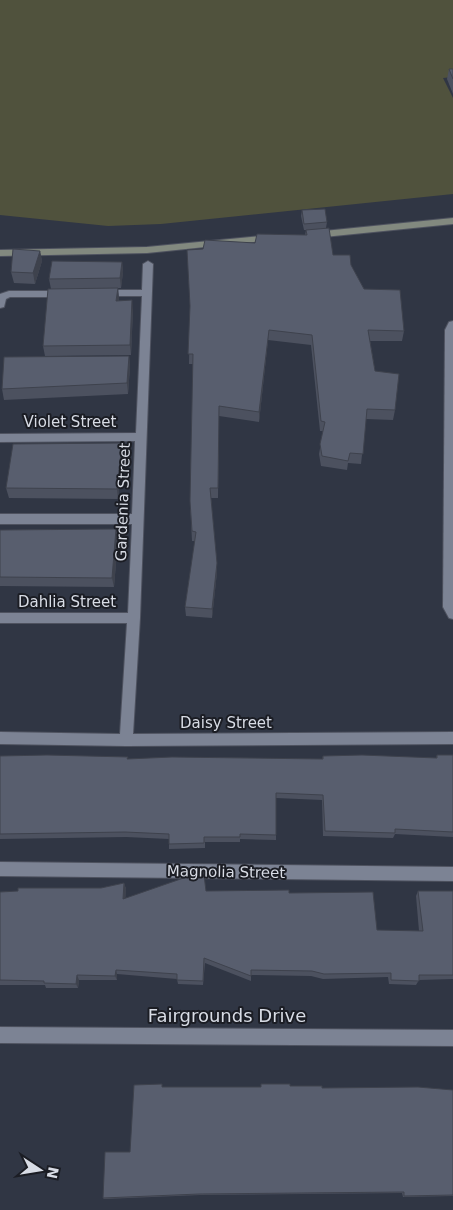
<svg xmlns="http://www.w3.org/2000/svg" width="453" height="1210" viewBox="0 0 453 1210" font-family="'DejaVu Sans',sans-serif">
<rect width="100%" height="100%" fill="#303644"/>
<polygon fill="#50523d" points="0,0 453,0 453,77 443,78 453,98 453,194 161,224 108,226 0,215"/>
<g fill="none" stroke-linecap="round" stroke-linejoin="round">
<g stroke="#4e525f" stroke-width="2">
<g id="street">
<polygon points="148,261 153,264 140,618 133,734 453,732 453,744 126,746 0,744 0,732 120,734 127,623 0,623 0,613 128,613 132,524 0,524 0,514 132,514 135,441 0,442 0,434 136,433 142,296 104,296 99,293 104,290 142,290 143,264"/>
<polygon points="9,291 64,291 69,294 64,297 10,297 6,299 4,307 0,308 0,294"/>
<polygon points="453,321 453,619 449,618 443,607 445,330 449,322"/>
<polygon points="0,862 453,867 453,881 0,876"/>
<polygon points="0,1027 453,1030 453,1046 0,1043"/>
</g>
</g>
<g stroke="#4e525f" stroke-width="2">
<g id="secondary">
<polygon points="453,218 453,224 314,238 309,235 314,232"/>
<polygon points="271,235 274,236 274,240 147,253 0,256 0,250 147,247"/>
</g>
</g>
<use href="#street" fill="#7c8394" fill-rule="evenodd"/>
<use href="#secondary" fill="#82897f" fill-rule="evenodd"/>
</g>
<g fill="#4c515f">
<polygon points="449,69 453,69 453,94 447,79"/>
<polygon points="302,210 327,222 326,228 333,255 351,265 364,289 404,331 402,341 370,341 375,371 395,410 393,420 366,419 361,464 348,463 347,470 321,466 319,454 323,431 320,431 311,345 268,340 259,422 219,416 218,498 211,498 217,572 212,618 186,616 185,607 195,541 192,541 190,501 193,364 189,364 190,308 203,249 255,243 305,235 306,230 304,230 301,216"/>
<polygon points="40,251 42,261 35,284 14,283 11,272"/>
<polygon points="122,262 123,272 121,288 118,288 119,301 133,310 131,355 45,356 43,346 51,289 49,279"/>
<polygon points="129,356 130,367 128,394 4,400 2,389"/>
<polygon points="122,443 123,453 118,499 9,498 6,488"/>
<polygon points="116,529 118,539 114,587 0,586 0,530"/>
<polygon points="437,755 453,755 453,837 395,834 393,838 323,836 322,800 276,798 276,840 240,839 240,842 205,842 205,848 169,849 169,839 126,837 0,839 0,756 128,759 322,759 323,756 436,758"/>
<polygon points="124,883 126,889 125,899 206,891 289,893 377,930 419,931 416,896 418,891 453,891 453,979 419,980 416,985 389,984 388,977 323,979 311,976 251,975 251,981 205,963 203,985 178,984 177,979 117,974 117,980 79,980 78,988 46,988 45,985 0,985 0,892 101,888"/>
<polygon points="290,1086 322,1088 453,1090 453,1196 403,1197 402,1193 200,1195 104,1199 103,1198 130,1152 261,1087"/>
</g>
<g fill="#3e424d">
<polygon points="40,251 42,261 35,284 33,273"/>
<polygon points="122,262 123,272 121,288 120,278"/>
<polygon points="118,288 119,298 118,311 116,301"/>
<polygon points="132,300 133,310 131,355 130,345"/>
<polygon points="269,330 268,340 259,422 259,412"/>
<polygon points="129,356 130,367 128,394 127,383"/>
<polygon points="122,443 123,453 118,499 117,489"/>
<polygon points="116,529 118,539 114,587 112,578"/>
<polygon points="217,563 217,572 212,618 212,609"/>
<polygon points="124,883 126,889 125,905 123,899"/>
<polygon points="116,970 117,974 117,980 115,976"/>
<polygon points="77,975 79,980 78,988 76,984"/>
</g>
<g fill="#585e6e" stroke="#3e424d">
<polygon points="449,69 453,69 453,79"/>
<polygon points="325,209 327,222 304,224 302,210"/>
<polygon points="329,228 333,255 350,255 351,265 364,289 400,290 404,331 368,330 375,371 399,374 395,410 367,409 363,454 350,453 348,461 322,456 320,444 325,422 321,421 312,335 269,330 259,412 219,406 218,488 210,488 217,563 212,609 185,607 196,532 192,531 190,501 193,354 188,354 190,306 187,250 203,249 205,240 255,243 257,234 307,235 306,230"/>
<polygon points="13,249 40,251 33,273 11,272"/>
<polygon points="52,261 122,262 120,278 49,279"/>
<polygon points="118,288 116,301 132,300 130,345 43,346 48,289"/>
<polygon points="129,356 127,383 2,389 4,357"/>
<polygon points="122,443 117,489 6,488 13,444"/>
<polygon points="116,529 112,578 0,577 0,530"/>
<polygon points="47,755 128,757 127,759 172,757 323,759 323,756 362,755 437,758 437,755 453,755 453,832 395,829 395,833 325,831 323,795 276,793 276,835 240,834 240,837 204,837 204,843 169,844 169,834 125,832 0,834 0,756"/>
<polygon points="195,874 204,875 206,891 289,890 289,893 373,892 377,930 423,931 418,891 453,891 453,975 419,975 419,981 391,980 391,973 324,974 312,971 251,970 251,976 204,958 203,981 177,980 177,974 116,970 115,976 77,975 76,984 44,983 44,981 0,980 0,892 18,891 18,888 101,888 124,883 123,899"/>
<polygon points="162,1084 162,1087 261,1087 261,1084 290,1084 290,1086 322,1086 322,1088 418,1087 453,1090 453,1195 404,1196 404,1192 199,1194 103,1198 105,1152 130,1152 134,1085"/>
</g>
<g text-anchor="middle" stroke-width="4" stroke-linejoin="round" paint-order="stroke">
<g font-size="15" fill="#d8dce5" stroke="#1b1d24">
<text x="70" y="427">Violet Street</text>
<text transform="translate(123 502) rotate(-88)" y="5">Gardenia Street</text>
<text x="67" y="607">Dahlia Street</text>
<text x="226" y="728">Daisy Street</text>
<text transform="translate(226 872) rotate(1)" y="5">Magnolia Street</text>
</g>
<g font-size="18" fill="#d8dce5" stroke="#1b1d24">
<text x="227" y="1022">Fairgrounds Drive</text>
</g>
</g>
<g transform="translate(40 1170) rotate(102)" stroke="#1b1d24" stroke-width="4" paint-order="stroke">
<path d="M0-4L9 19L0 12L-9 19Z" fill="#d8dce5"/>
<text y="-8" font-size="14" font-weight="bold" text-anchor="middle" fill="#d8dce5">N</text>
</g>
</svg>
